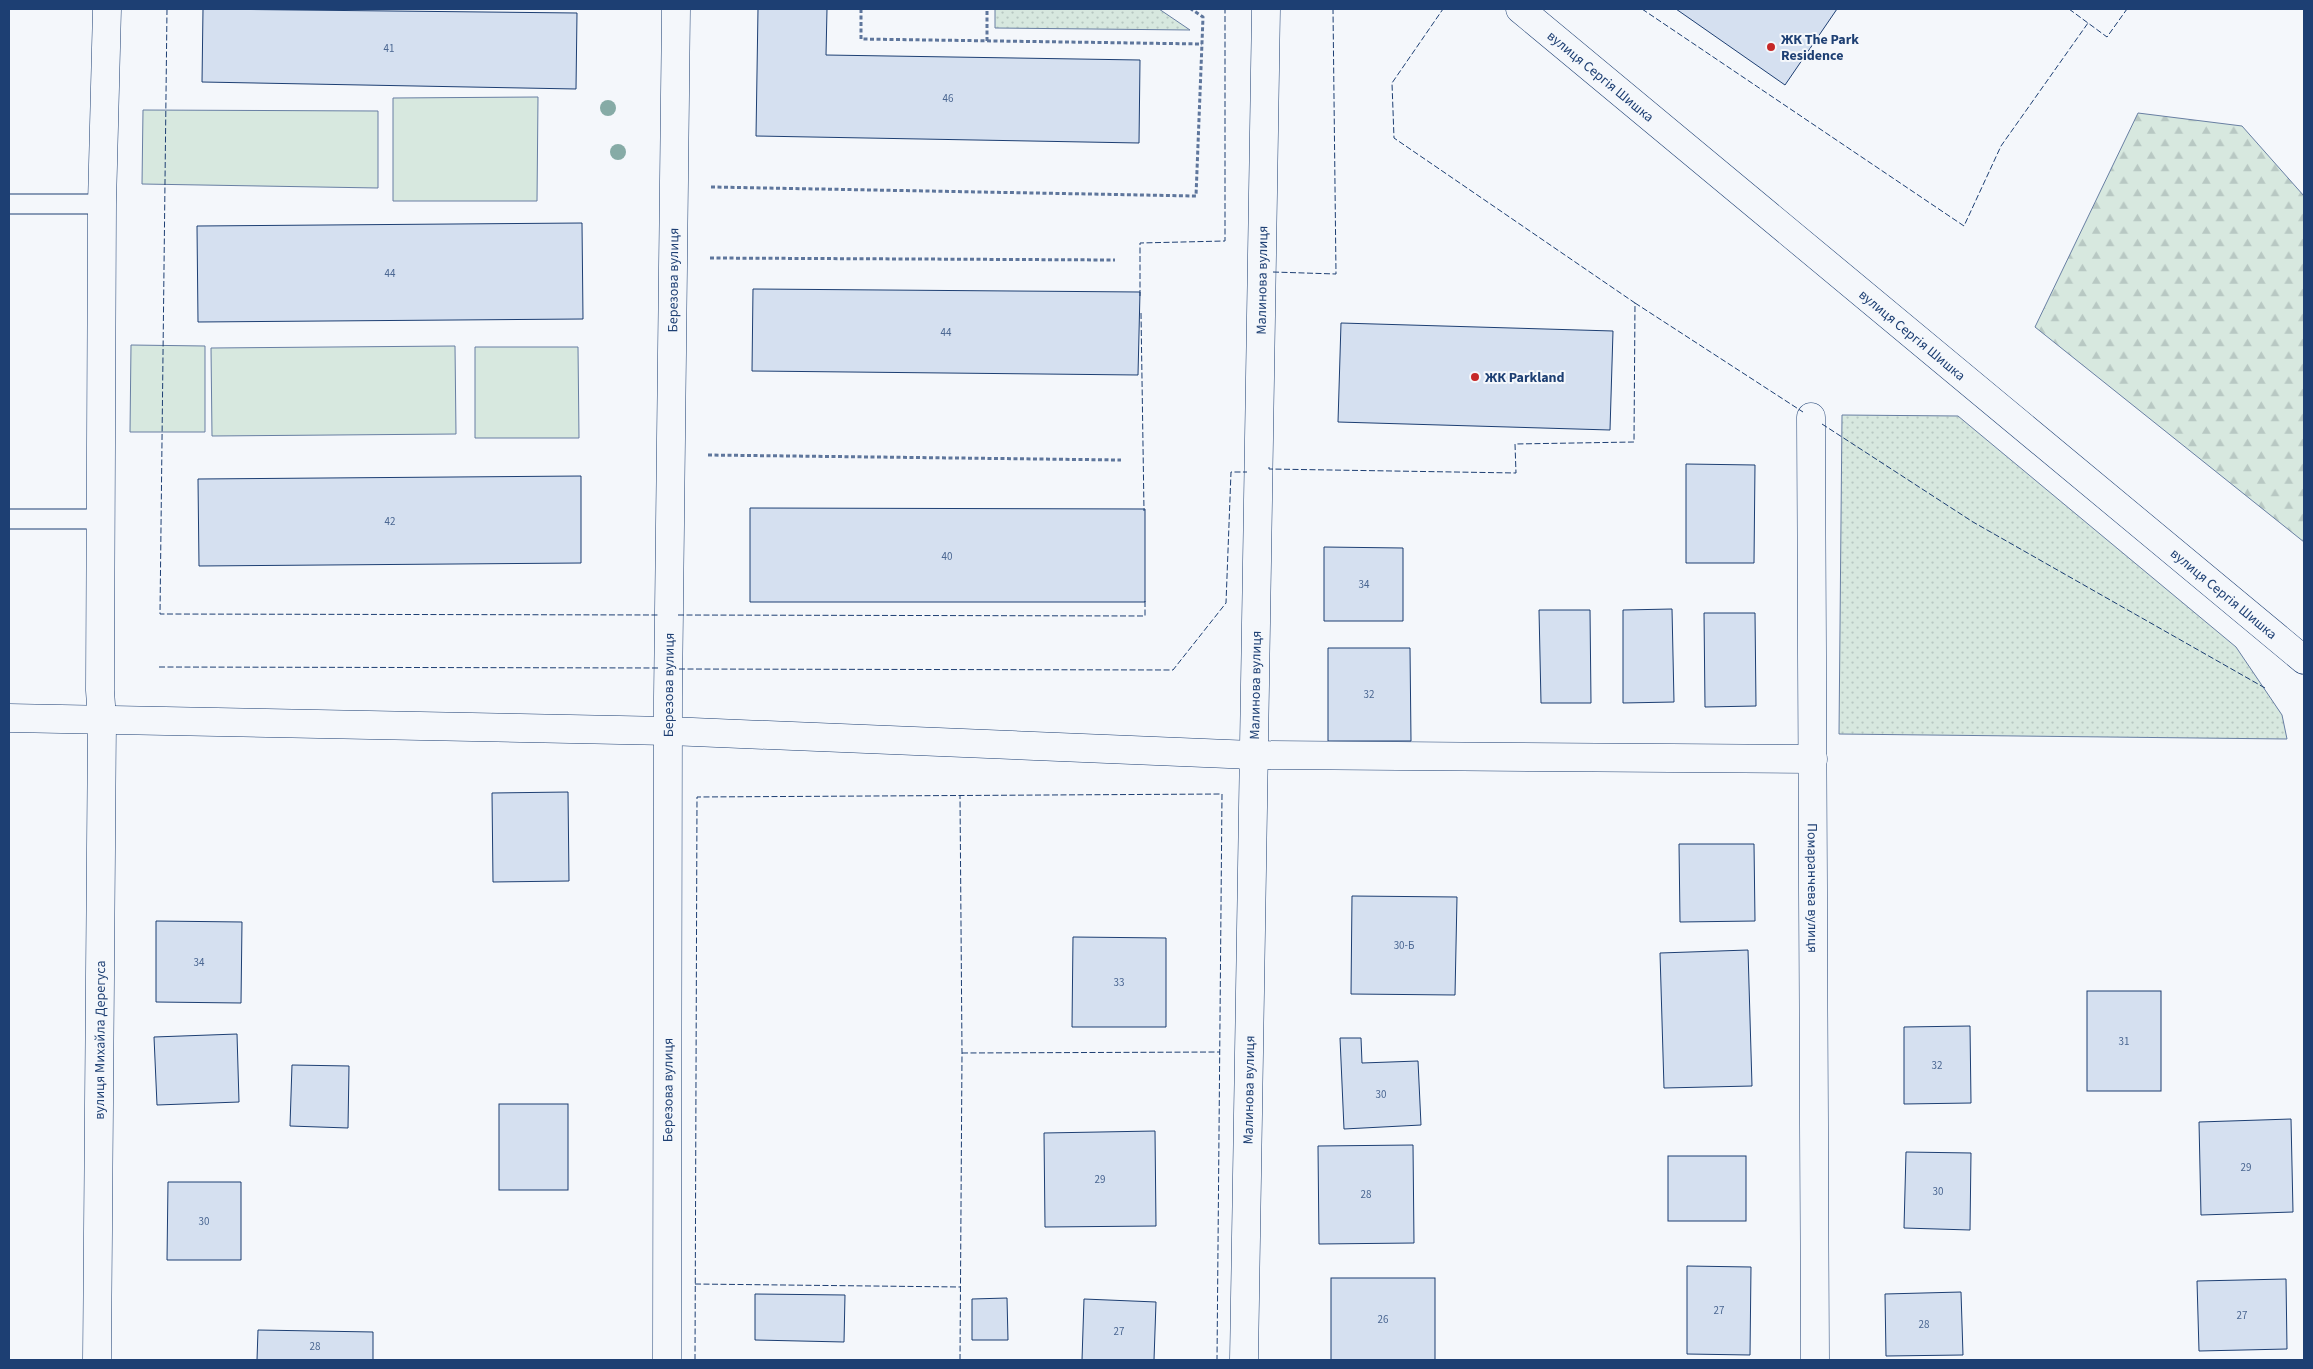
<svg xmlns="http://www.w3.org/2000/svg" width="2313" height="1369" viewBox="0 0 2313 1369" font-family="'Source Sans 3',sans-serif">
<defs>
<pattern id="grass-dots" width="8" height="8" patternUnits="userSpaceOnUse" patternTransform="scale(1.25)"><rect width="8" height="8" fill="#d7e8df"/><path d="M2 2h.1M6 6h.1" fill="none" stroke="#b8c8c3" stroke-width="1.8" stroke-linecap="round"/></pattern>
<pattern id="forest-firs" width="22" height="20" patternUnits="userSpaceOnUse" patternTransform="scale(1.25)"><rect width="22" height="20" fill="#d7e8df"/><path d="M5 1l3.5 6h-7zM16 11l3.5 6h-7z" fill="#b8c8c3"/></pattern>
</defs>
<rect width="100%" height="100%" fill="#f4f7fb"/>
<g fill="url(#grass-dots)" stroke="#687fa3">
<polygon points="995,9 1159,9 1190,30 995,28"/>
<polygon points="1842,415 1958,416 2236,647 2282,715 2287,739 1839,734"/>
</g>
<polygon fill="url(#forest-firs)" stroke="#687fa3" points="2138,113 2242,126 2304,196 2304,542 2035,327"/>
<g fill="#d7e8df" stroke="#687fa3">
<polygon points="538,97 537,201 393,201 393,98"/>
<polygon points="143,110 378,111 378,188 142,184"/>
<polygon points="131,345 205,346 205,432 130,432"/>
<polygon points="455,346 456,434 212,436 211,348"/>
<polygon points="475,347 578,347 579,438 475,438"/>
</g>
<g fill="#d5e0f0" stroke="#1d3f73">
<polygon points="203,9 577,13 576,89 202,82"/>
<polygon points="758,9 827,9 826,55 1140,60 1139,143 756,136"/>
<polygon points="1676,9 1837,9 1785,85"/>
<polygon points="582,223 583,319 198,322 197,226"/>
<polygon points="753,289 1140,292 1138,375 752,371"/>
<polygon points="1341,323 1613,331 1610,430 1338,422"/>
<polygon points="1686,464 1755,465 1754,563 1686,563"/>
<polygon points="581,476 581,563 199,566 198,479"/>
<polygon points="750,508 1145,509 1145,602 750,602"/>
<polygon points="1324,547 1403,548 1403,621 1324,621"/>
<polygon points="1672,609 1674,702 1623,703 1623,610"/>
<polygon points="1539,610 1590,610 1591,703 1541,703"/>
<polygon points="1704,613 1755,613 1756,706 1705,707"/>
<polygon points="1328,648 1410,648 1411,741 1328,741"/>
<polygon points="568,792 569,881 493,882 492,793"/>
<polygon points="1679,844 1754,844 1755,921 1680,922"/>
<polygon points="1352,896 1457,897 1455,995 1351,994"/>
<polygon points="156,921 242,922 241,1003 156,1002"/>
<polygon points="1073,937 1166,938 1166,1027 1072,1027"/>
<polygon points="1748,950 1752,1086 1664,1088 1660,953"/>
<rect x="2087" y="991" width="74" height="100"/>
<polygon points="1970,1026 1971,1103 1904,1104 1904,1027"/>
<polygon points="237,1034 239,1102 157,1105 154,1037"/>
<polygon points="1340,1038 1361,1038 1362,1063 1418,1061 1421,1125 1344,1129"/>
<polygon points="292,1065 349,1066 348,1128 290,1126"/>
<rect x="499" y="1104" width="69" height="86"/>
<polygon points="2291,1119 2293,1212 2201,1215 2199,1122"/>
<polygon points="1155,1131 1156,1226 1045,1227 1044,1133"/>
<polygon points="1413,1145 1414,1243 1319,1244 1318,1146"/>
<polygon points="1906,1152 1971,1153 1970,1230 1904,1228"/>
<rect x="1668" y="1156" width="78" height="65"/>
<polygon points="168,1182 241,1182 241,1260 167,1260"/>
<polygon points="1687,1266 1751,1267 1750,1355 1687,1354"/>
<rect x="1331" y="1278" width="104" height="82"/>
<polygon points="2286,1279 2287,1349 2199,1351 2197,1281"/>
<polygon points="1961,1292 1963,1355 1886,1356 1885,1294"/>
<polygon points="755,1294 845,1295 844,1342 755,1340"/>
<polygon points="1007,1298 1008,1340 972,1340 972,1299"/>
<polygon points="1084,1299 1156,1302 1154,1360 1082,1360"/>
<polygon points="258,1330 373,1332 373,1360 257,1360"/>
</g>
<g fill="none" stroke-linecap="round" stroke-linejoin="round">
<g stroke="#1d3f73" stroke-width="21">
<g id="lane">
<polyline points="9,204 102,204"/>
<polyline points="9,519 101,519"/>
</g>
</g>
<g stroke="#1d3f73" stroke-width="29">
<g id="street">
<path id="s1" d="M1520,9l784,651"/>
<path id="s2" d="M1811,417l4,943"/>
<polyline points="9,718 669,731 1253,755 1813,759"/>
<path id="s3" d="M97,1360l5,-639 -2,-31 2,-486 5,-195"/>
<path id="s4" d="M667,1360l1,-663 8,-688"/>
<path id="s5" d="M1244,1360l22,-1351"/>
</g>
</g>
<g stroke="#5e769c" stroke-width="3" stroke-dasharray="4 2.5" stroke-linecap="butt">
<polyline points="861,9 861,39 1202,44"/>
<polyline points="987,41 987,9"/>
<polyline points="711,187 1196,196 1203,17 1191,9"/>
<polyline points="710,258 1115,260"/>
<polyline points="708,455 1121,460"/>
</g>
<use href="#lane" stroke="#f4f7fb" stroke-width="19"/>
<use href="#street" stroke="#f4f7fb" stroke-width="28"/>
<g stroke="#1d3f73" stroke-width="1" stroke-dasharray="6 2.5" stroke-linecap="butt">
<polyline points="167,9 160,614 658,615"/>
<polyline points="1642,9 1964,226 2001,146 2088,23"/>
<polyline points="2069,9 2107,37 2127,9"/>
<polyline points="1273,272 1336,274 1333,9"/>
<polyline points="1140,296 1140,243 1225,241 1225,9"/>
<polyline points="1635,303 1803,412"/>
<polyline points="1141,313 1144,511"/>
<polyline points="1822,424 1973,522 2265,688"/>
<polyline points="1269,467 1269,469 1516,473 1515,444 1634,442 1635,303 1394,138 1392,83 1443,9"/>
<polyline points="678,615 1145,616 1145,601"/>
<polyline points="159,667 659,668"/>
<polyline points="679,669 1173,670 1226,603 1231,472 1247,472"/>
<polyline points="962,1053 1220,1052"/>
<polyline points="695,1284 960,1287"/>
<polyline points="695,1360 697,797 1222,794 1217,1360"/>
<polyline points="960,1360 962,1053 960,795"/>
</g>
</g>
<g fill="#86aba6">
<circle cx="608" cy="108" r="8"/>
<circle cx="618" cy="152" r="8"/>
</g>
<g fill="#c62828" stroke="#f4f7fb" stroke-width="2">
<circle cx="1771" cy="47" r="5"/>
<circle cx="1475" cy="377" r="5"/>
</g>
<g text-anchor="middle" stroke-width="4" stroke-linejoin="round" paint-order="stroke">
<g font-size="11" fill="#4b6792">
<text x="389" y="52">41</text>
<text x="948" y="102">46</text>
<text x="390" y="277">44</text>
<text x="946" y="336">44</text>
<text x="390" y="525">42</text>
<text x="947" y="560">40</text>
<text x="1364" y="588">34</text>
<text x="1369" y="698">32</text>
<text x="1404" y="949">30-Б</text>
<text x="199" y="966">34</text>
<text x="1119" y="986">33</text>
<text x="2124" y="1045">31</text>
<text x="1937" y="1069">32</text>
<text x="1381" y="1098">30</text>
<text x="2246" y="1171">29</text>
<text x="1100" y="1183">29</text>
<text x="1938" y="1195">30</text>
<text x="1366" y="1198">28</text>
<text x="204" y="1225">30</text>
<text x="1719" y="1314">27</text>
<text x="2242" y="1319">27</text>
<text x="1383" y="1323">26</text>
<text x="1924" y="1328">28</text>
<text x="1119" y="1335">27</text>
<text x="315" y="1350">28</text>
</g>
<g font-size="14" font-weight="bold" fill="#1d3f73" stroke="#f4f7fb" text-anchor="start">
<text x="1781" y="44">ЖК The Park<tspan x="1781" dy="16">Residence</tspan></text>
<text x="1485" y="382">ЖК Parkland</text>
</g>
<g font-size="14" fill="#1d3f73" stroke="#f4f7fb">
<text dy="5" stroke="none"><textPath href="#s1" startOffset="105">вулиця Сергія Шишка</textPath></text>
<text dy="5" stroke="none"><textPath href="#s4" startOffset="1080">Березова вулиця</textPath></text>
<text dy="5" stroke="none"><textPath href="#s5" startOffset="1080">Малинова вулиця</textPath></text>
<text dy="5" stroke="none"><textPath href="#s1" startOffset="510">вулиця Сергія Шишка</textPath></text>
<text dy="5" stroke="none"><textPath href="#s1" startOffset="915">вулиця Сергія Шишка</textPath></text>
<text dy="5" stroke="none"><textPath href="#s4" startOffset="675">Березова вулиця</textPath></text>
<text dy="5" stroke="none"><textPath href="#s5" startOffset="675">Малинова вулиця</textPath></text>
<text dy="5" stroke="none"><textPath href="#s2" startOffset="471">Помаранчева вулиця</textPath></text>
<text dy="5" stroke="none"><textPath href="#s3" startOffset="320">вулиця Михайла Дерегуса</textPath></text>
<text dy="5" stroke="none"><textPath href="#s4" startOffset="270">Березова вулиця</textPath></text>
<text dy="5" stroke="none"><textPath href="#s5" startOffset="270">Малинова вулиця</textPath></text>
</g>
</g>
<rect width="2313" height="1369" fill="none" stroke="#1d3f73" stroke-width="20"/>
</svg>
